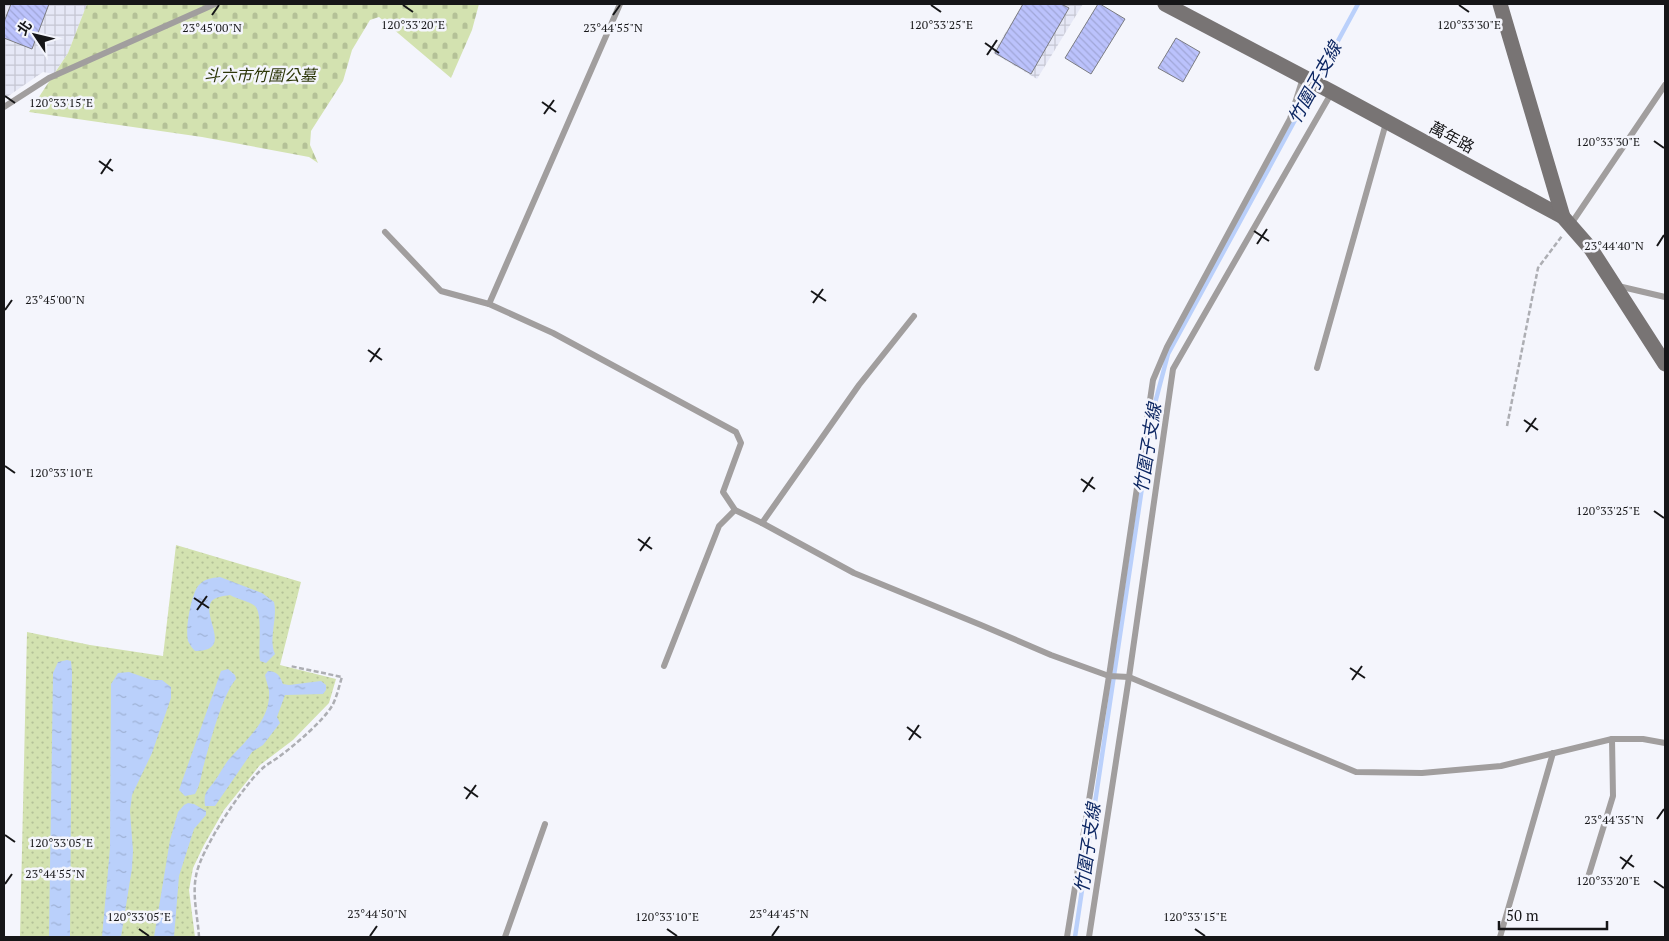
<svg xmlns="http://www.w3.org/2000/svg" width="1669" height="941" viewBox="0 0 1669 941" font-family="'PT Serif','Noto Sans TC',serif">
<defs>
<pattern id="industrial-grid" width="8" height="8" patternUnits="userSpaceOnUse" patternTransform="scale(1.25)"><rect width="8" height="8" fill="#e6e8f6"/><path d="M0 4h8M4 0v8" fill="none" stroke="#c5c6d2"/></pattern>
<pattern id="cemetery-stones" width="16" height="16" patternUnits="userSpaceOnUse" patternTransform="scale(1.25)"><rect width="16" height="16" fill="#d3e2b0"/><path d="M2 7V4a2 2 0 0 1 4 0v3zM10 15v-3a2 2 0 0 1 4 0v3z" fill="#b4c197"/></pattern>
<pattern id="park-dots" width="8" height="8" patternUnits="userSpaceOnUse" patternTransform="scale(1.25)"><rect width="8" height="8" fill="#d3e2b0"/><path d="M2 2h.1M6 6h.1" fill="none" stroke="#b4c197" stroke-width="1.8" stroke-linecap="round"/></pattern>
<pattern id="water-ripples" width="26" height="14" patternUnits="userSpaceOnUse" patternTransform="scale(1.25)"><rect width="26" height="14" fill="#bad0fb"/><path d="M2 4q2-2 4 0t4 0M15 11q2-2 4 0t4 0" fill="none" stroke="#9fb2d6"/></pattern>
<pattern id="building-back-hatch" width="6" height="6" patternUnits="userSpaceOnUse" patternTransform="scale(1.25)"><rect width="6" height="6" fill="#bbc2fc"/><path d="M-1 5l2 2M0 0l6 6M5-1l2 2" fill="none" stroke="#a0a6d7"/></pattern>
</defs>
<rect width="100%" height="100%" fill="#f4f5fc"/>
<g fill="url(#industrial-grid)">
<polygon points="4,4 87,4 68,53 54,74 43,72 4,99"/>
<polygon points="1023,4 1083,4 1037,79 993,53"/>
</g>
<polygon fill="url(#cemetery-stones)" points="87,4 479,4 472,30 451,78 379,17 370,20 352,50 343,81 311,131 310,145 318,163 309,157 202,137 29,112 68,53"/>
<polygon fill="url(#park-dots)" points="176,545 301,582 280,665 336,679 329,703 293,740 260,765 224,810 204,845 193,868 189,890 195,937 20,937 27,632 90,645 163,656"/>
<g fill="url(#water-ripples)">
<path d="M220,577l42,16 12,9c4,17 -6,36 1,52l-9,9 -6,-2c-2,-12 3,-48 -5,-55 -6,-5 -18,-7 -25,-11 -6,1 -16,2 -19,7 -9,16 23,49 -16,49 -3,-3 -5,-6 -7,-10 -3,-12 3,-45 10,-55 6,-7 13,-8 22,-9z"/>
<polygon points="67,660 71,661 72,672 70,937 49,937 53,673 58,662"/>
<path d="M228,669l7,6 1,4c-14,16 -27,67 -33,89 -2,9 -3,17 -8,26l-10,2 -6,-6 42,-119z"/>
<path d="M268,671c9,0 12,5 15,13l6,1 32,-4 5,4v5l-3,4 -38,1 -8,22 3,6 -17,22 -11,7 -37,54h-10c-2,-15 3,-15 11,-27 5,-7 9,-16 15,-22 17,-19 40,-38 38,-66 -1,-5 -3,-11 -4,-16z"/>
<polygon points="129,672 152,680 162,680 171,687 171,698 152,753 132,795 130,811 133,851 132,868 121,937 102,937 110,848 111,684 118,673"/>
<polygon points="188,803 194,804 206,811 206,815 194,829 179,876 174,937 154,937 170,840 178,812 184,805"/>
</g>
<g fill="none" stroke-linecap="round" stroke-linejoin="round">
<polyline stroke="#bad0fb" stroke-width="4.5" points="1075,937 1154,407 1168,354 1358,4"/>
</g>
<g fill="url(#building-back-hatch)" stroke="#7b7c82">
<polygon points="11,4 49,4 32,49 4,38 4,22"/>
<polygon points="1023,4 1061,4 1069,8 1031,74 995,53"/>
<polygon points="1098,4 1100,4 1125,19 1091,74 1065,58"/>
<polygon points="1176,38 1200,52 1183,82 1158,68"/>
</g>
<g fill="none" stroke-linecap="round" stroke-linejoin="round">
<g stroke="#adaeb3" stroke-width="2.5" stroke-dasharray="5 2.5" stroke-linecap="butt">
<polyline points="1507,426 1538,268 1562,236"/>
<path d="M199,937c-1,-19 -7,-41 -3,-61 4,-26 48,-92 68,-109 5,-4 11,-7 16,-11 16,-12 42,-34 52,-50 5,-9 7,-20 10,-29l-52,-11"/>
</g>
<g stroke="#a19e9e" stroke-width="6">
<polyline points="4,107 49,78 215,4"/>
<polyline points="1571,224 1665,85"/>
<polyline points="385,232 441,291 489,304 553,333 736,432 741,443 723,492 735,510 762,523 854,573 981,625 1051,655 1109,676 1129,677 1356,772 1422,773 1501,766 1612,739 1643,739 1665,743"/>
<polyline points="1618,286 1665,297"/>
<polyline points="489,304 620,4"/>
<polyline points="1317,368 1386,123"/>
<polyline points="762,523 859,385 914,316"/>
<polyline points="664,666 719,526 735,510"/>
<polyline points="1586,884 1613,796 1612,739"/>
<polyline points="505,937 545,824"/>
<polyline points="1067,937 1109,676 1153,380 1167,347 1290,119 1303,78"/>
<polyline points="1089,937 1129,677 1173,369 1332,92"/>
<polyline points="1500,937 1553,753"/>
</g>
<g stroke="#787474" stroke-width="15">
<polyline points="1165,4 1332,92 1563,217 1591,249 1665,364"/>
<polyline points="1500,4 1563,217"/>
</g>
</g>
<path fill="none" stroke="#161618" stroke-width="2" d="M403,5l10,7M931,5l10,7M1459,5l10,7M212,15l7,-10M613,15l7,-10M985,43l14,10M987,55l10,-15M5,96l10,7M542,102l14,10M544,114l10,-14M1654,141l10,7M99,161l14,10M101,174l10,-15M1254,231l15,10M1257,244l10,-15M1657,246l7,-11M811,291l15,10M813,303l10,-14M5,310l7,-10M368,350l14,10M370,362l10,-14M1524,420l14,10M1526,432l10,-14M5,466l10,7M1081,479l14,10M1083,492l10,-15M1654,511l10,7M638,539l14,10M640,551l10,-14M194,598l15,10M197,610l10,-14M1350,668l15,10M1352,680l10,-14M907,727l14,11M909,740l10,-15M464,787l14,10M466,799l10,-14M1657,819l7,-10M5,835l10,7M1620,857l14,10M1622,869l10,-14M1654,881l10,7M5,884l7,-10M139,929l10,7M667,929l10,7M1195,929l10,7M370,936l7,-10M772,936l7,-10"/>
<g text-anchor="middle" stroke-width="5" stroke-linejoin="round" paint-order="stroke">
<g font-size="16" font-style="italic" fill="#2d3709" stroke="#f4f5fc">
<text x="260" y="81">斗六市竹圍公墓</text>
</g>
<g font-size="16" fill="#161618" stroke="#f4f5fc">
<text transform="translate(1452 137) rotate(28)" y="6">萬年路</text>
</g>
<g font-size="18" font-style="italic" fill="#0c2662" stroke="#f4f5fc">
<text transform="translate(1315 83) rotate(-61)" y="6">竹圍子支線</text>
<text transform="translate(1148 448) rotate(-81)" y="6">竹圍子支線</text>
<text transform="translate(1088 848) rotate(-82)" y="6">竹圍子支線</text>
</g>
</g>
<g font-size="12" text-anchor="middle" fill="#161618" stroke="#f4f5fc" stroke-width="5" stroke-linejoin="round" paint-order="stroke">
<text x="1469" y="29">120°33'30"E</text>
<text x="413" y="29">120°33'20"E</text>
<text x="941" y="29">120°33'25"E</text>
<text x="212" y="32">23°45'00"N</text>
<text x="613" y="32">23°44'55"N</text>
<text x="61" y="107">120°33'15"E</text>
<text x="1608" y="146">120°33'30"E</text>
<text x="1614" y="250">23°44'40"N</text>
<text x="55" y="304">23°45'00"N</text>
<text x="61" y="477">120°33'10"E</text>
<text x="1608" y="515">120°33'25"E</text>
<text x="1614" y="824">23°44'35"N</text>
<text x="61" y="847">120°33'05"E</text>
<text x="55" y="878">23°44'55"N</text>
<text x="1608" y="885">120°33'20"E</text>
<text x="377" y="918">23°44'50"N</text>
<text x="779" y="918">23°44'45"N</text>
<text x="139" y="921">120°33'05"E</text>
<text x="667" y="921">120°33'10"E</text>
<text x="1195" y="921">120°33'15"E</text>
</g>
<rect width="1669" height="941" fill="none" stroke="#161618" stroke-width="10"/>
<g transform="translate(35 35) rotate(305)" stroke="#f4f5fc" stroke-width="4" paint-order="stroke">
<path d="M0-4L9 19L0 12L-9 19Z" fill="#161618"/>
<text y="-8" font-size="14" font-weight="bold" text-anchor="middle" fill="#161618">北</text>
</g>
<path d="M1499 921v8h108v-8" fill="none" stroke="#161618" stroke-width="2.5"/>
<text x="1506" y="921" font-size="15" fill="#161618" stroke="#f4f5fc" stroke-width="4" paint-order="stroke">50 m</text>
</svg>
